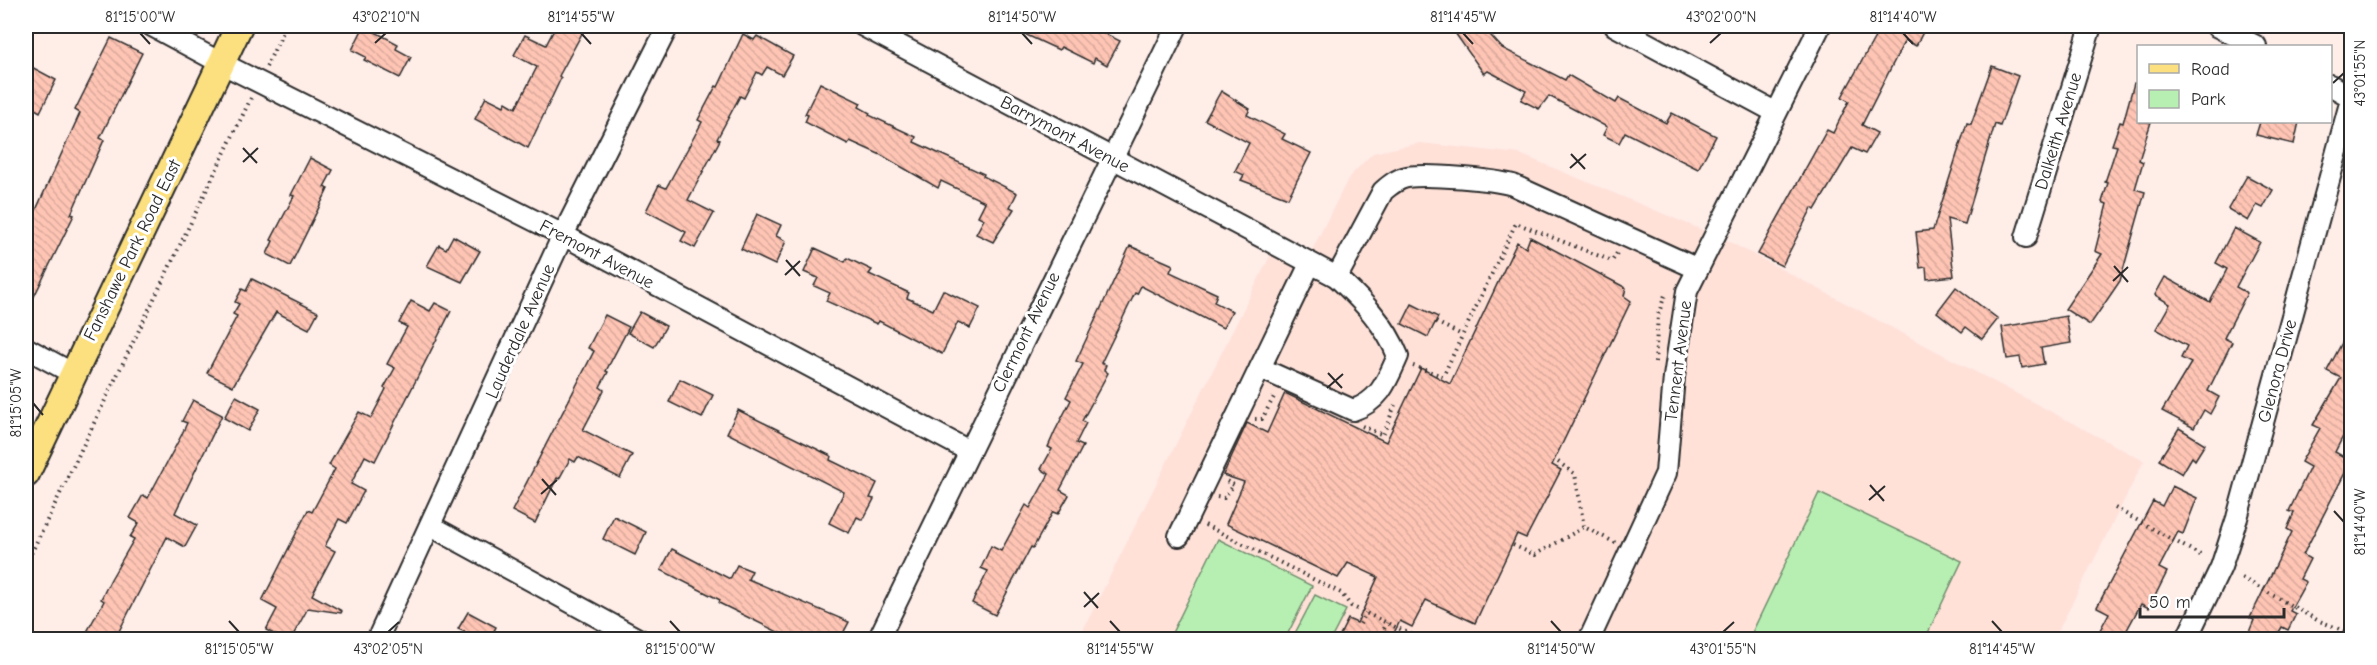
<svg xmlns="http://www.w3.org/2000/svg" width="2377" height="665" viewBox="0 0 2377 665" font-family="'Comic Neue',sans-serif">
<defs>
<pattern id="building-back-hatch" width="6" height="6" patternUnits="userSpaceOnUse" patternTransform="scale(1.5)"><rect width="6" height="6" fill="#fec4b4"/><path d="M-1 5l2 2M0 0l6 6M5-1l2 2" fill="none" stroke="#daa99b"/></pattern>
</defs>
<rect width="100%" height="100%" fill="#ffede8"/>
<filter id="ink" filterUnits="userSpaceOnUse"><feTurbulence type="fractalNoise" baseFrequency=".0167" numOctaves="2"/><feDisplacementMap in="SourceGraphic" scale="12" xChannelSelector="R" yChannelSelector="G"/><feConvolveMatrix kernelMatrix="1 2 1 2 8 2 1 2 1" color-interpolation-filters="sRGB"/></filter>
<g filter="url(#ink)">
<polygon fill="#ffe1d8" points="1420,143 1520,154 1724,239 2144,461 2054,639 1078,640 1270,256 1310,254 1349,177 1373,153"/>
<g fill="#b7efb2" stroke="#718d6e" stroke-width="1.5">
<polygon points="1819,493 1962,561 1925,639 1749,639"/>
<polygon points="1218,539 1312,586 1285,639 1169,639"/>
<polygon points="1315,595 1346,610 1331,639 1292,639"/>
</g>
<g fill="url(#building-back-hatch)" stroke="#2b2b2b" stroke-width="1.5">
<polygon points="364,26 398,44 396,49 411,57 400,78 364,60 366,57 352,50"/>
<polygon points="556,26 586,26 559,76 561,78 528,148 475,119 486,97 504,106 506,102 516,108 537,67 514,55 525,35 546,45"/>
<polygon points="1007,26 1090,26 1120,41 1107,65 1095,58 1093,63 1061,47 1059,50"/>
<polygon points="1465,26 1482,26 1502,48 1565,80 1568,75 1616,103 1619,98 1666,123 1672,113 1716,136 1698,169 1625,132 1619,143 1603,135 1607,127 1549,96 1539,109 1521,100 1526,91 1488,71 1484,74 1455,33"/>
<polygon points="1875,26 1915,26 1924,30 1916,46 1905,40 1862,125 1877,133 1865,154 1852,148 1815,210 1812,208 1782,266 1758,254 1827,130 1833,133 1849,101 1842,97 1880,28"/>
<polygon points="743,34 754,40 757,36 793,56 782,75 767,67 762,75 757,72 744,98 740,96 717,139 720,140 688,200 714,213 695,248 681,241 686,232 646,211 659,185 666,188 688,148 702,122 698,120 716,86 718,87"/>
<polygon points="111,38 142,53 100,138 104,140 71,214 74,215 26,313 26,232 80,113 75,110"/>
<polygon points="26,64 56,80 40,112 26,104"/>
<polygon points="1992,66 2018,76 2000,126 1995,124 1965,224 1947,219 1954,276 1927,279 1926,267 1920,268 1916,232 1933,230 1967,123 1971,124"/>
<polygon points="820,83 861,103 859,107 870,113 869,115 916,137 914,142 984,174 983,176 1017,193 1010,207 1014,209 993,242 976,234 984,219 978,216 985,202 941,181 938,188 881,155 850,141 848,144 805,122 808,115 805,114"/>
<polygon points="2134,83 2139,84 2139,122 2151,122 2139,160 2143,162 2135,189 2145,192 2120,281 2090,325 2065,309 2102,254 2095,251 2107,204 2102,202 2108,183 2105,182 2117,146 2112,145 2120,122 2123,123"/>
<polygon points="1221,91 1250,109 1247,115 1285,134 1282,139 1311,153 1288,198 1241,180 1244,175 1235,171 1249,143 1205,120"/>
<polygon points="2260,122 2299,122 2294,144 2256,135"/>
<polygon points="310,158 333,170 324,187 328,189 290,266 267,254 273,241 271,240 294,196 291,195"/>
<polygon points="2247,176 2273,190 2263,208 2257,205 2248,221 2228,209"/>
<polygon points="757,214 781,225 776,236 786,241 775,265 741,249"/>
<polygon points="2234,228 2260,242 2236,287 2247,293 2224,338 2232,342 2208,391 2219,397 2210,414 2204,410 2194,428 2162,411 2191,363 2181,358 2187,346 2156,329 2170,304 2155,295 2165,277 2210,302 2227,269 2216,263"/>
<polygon points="453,236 480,251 462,282 427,266 439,245 446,249"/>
<polygon points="1530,237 1626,288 1624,296 1631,301 1552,465 1561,470 1526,538 1517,534 1475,623 1426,600 1412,627 1400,621 1391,639 1338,639 1348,619 1357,623 1378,577 1348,563 1338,578 1226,524 1244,482 1223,475 1247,423 1267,433 1285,393 1386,442 1421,368 1450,384 1517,242 1526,248"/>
<polygon points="1130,246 1173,265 1170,272 1217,294 1214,302 1232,311 1223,328 1141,286 1137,294 1135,293 1101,363 1106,365 1104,370 1108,373 1082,421 1086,423 1076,443 1083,446 1060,490 1069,495 1058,514 1053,512 1033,548 1031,547 995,615 972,603 988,571 981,568 991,546 1001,551 1026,505 1030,508 1049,474 1041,469 1052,449 1048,447 1055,431 1071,400 1066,397 1083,364 1076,361"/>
<polygon points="815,248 845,262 847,258 872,270 869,274 909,293 907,298 933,310 943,290 980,308 970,328 958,322 942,354 879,321 877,324 826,301 830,293 814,286 818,278 804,272"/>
<polygon points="252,279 318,312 309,329 276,312 233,386 207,373 237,316 233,314 239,304 235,302 242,289 246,291"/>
<polygon points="1956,287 1998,319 1982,339 1966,327 1962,332 1937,312"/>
<polygon points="411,301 430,311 435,303 451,311 375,461 365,456 351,484 364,491 347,523 339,519 325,546 335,551 312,595 342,611 341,613 308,608 291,639 283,639 266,630 277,609 262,601 308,510 312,512 335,469 329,465 359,412 371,418 386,389 384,388 395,368 387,364 407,327 399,323"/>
<polygon points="1412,304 1438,317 1428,337 1402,324"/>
<polygon points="640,312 666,326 654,347 628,333"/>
<polygon points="605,315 629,327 606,371 608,372 600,387 604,390 583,430 632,455 620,478 578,457 575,462 570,459 559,479 557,478 535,523 512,511 594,351 588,348"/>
<polygon points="2066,316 2071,343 2041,348 2044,364 2022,368 2020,357 2007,359 2002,327"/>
<polygon points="2352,324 2352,419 2335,452 2351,461 2303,555 2310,559 2300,579 2306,582 2290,611 2296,614 2288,630 2282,627 2275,639 2264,639 2249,632 2254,620 2250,618 2292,532 2287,529 2294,513 2289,511 2310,467 2301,462 2320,428 2313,425 2341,378 2327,371"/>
<polygon points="680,379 713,395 702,418 669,402"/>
<polygon points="236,396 260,409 248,431 224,418"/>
<polygon points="193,400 222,415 175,513 197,525 185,547 167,537 115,639 83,639 104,601 101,599 111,579 134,539 130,537 139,523 130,518 143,495 148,498 181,436 187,423 182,421"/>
<polygon points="738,410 831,456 830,460 877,483 870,498 874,499 863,520 857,517 849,533 829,523 844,492 727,433"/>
<polygon points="2179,428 2205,444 2195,460 2192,457 2182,474 2159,460"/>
<polygon points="2172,486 2197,498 2183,534 2178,532 2159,568 2167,572 2149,608 2141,604 2122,639 2101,639 2105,632 2100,630 2109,613 2097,607 2153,501 2162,506"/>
<polygon points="614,516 646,532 635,555 603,539"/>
<polygon points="672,549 730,579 737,565 752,571 748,579 849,622 840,639 831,639 819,634 817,639 792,639 719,603 720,600 661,570"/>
<polygon points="468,612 496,627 490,639 461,639 465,632 458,629"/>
</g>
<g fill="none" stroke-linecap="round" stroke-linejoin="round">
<g stroke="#2b2b2b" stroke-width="24">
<g id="minor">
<polyline points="152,26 221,63 563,235 969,451"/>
<path d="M863,26l474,251c25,24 48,46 61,79 -11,25 -18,45 -45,54l-93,-42"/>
<polyline points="1615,26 1775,112"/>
<polyline points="2216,26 2256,46"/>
<polyline points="2330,85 2351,97"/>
<polyline points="2026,237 2091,26"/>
<path d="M1337,277l46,-86c7,-6 14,-12 24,-14 23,-3 84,2 106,8l185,84"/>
<polyline points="26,348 72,373"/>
<polyline points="431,526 640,640"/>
<polyline points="1179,536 1310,264"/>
<polyline points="377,640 563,235 668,26"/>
<polyline points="878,640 1177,26"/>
<polyline points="1589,640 1666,473 1674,377 1687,291 1820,26"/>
<polyline points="2186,640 2221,567 2237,518 2352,96"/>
</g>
</g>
<g stroke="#2b2b2b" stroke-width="30">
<polyline id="major" points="26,474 239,26"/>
</g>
<g stroke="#2b2b2b" stroke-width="4" stroke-dasharray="1.5 4.5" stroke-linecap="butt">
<polyline points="266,67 286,26"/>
<polyline points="1436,322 1462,335"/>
<polyline points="1655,362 1658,315 1665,295"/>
<polyline points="1413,366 1443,376 1516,223 1612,261 1617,253"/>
<polyline points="1255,419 1262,419 1275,395"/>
<polyline points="1362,426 1383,435 1395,405"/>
<polyline points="1558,462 1575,474 1584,527"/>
<polyline points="1217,497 1224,498 1234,485 1226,481"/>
<polyline points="2115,508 2202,556"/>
<polyline points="1205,525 1341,593 1351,606 1423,640"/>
<polyline points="1513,545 1535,555 1584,527 1616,543"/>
<polyline points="26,564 251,98"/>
<polyline points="2242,578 2317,620 2352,634"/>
<polyline points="1360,624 1366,613"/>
<polyline points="1381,634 1387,623"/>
</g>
<use href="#minor" stroke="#fff" stroke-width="20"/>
<use href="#major" stroke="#fce080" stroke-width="26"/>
</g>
</g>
<path fill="none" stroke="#2b2b2b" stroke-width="2" d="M140,33l10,11M581,33l10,11M1022,33l10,11M1463,33l10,11M1903,33l10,11M375,43l11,-10M1710,43l11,-10M2333,83l11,-10M243,148l14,15M1571,154l14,15M243,162l15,-14M1570,168l16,-14M786,260l14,16M2114,266l14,16M785,275l15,-14M2113,281l15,-14M1328,373l14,15M1327,388l16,-14M33,403l10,12M542,479l14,16M1870,485l14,16M541,494l16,-14M1869,500l16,-14M2334,511l10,11M1084,592l14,16M1084,607l15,-14M229,621l10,11M670,621l10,11M1110,621l10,11M1551,621l10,11M1992,621l10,11M388,632l11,-10M1723,632l11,-10"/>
<g text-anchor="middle" stroke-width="6" stroke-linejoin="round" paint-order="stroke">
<g font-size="18" fill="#2b2b2b" stroke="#fff">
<text transform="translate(2058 131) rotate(-73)" y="6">Dalkeith Avenue</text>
<text transform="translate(1065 134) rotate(28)" y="6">Barrymont Avenue</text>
<text transform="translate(132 250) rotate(-64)" y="6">Fanshawe Park Road East</text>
<text transform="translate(597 254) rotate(28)" y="6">Fremont Avenue</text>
<text transform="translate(520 331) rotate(-66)" y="6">Lauderdale Avenue</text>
<text transform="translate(1026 332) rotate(-64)" y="6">Clermont Avenue</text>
<text transform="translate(1678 361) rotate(-83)" y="6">Tennent Avenue</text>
<text transform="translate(2277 371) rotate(-75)" y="6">Glenora Drive</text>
</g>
</g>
<rect width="2377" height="665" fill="none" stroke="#fff" stroke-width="66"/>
<rect x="2137" y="45" width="195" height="78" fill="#ffffff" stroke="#aaaaaa" stroke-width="1.5"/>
<rect x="2149" y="64" width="30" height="9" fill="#fce080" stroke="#aaaaaa" stroke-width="1.5"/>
<text x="2191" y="75" font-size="18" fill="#2b2b2b">Road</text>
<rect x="2149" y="90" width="30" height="18" fill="#b7efb2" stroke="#aaaaaa" stroke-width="1.5"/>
<text x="2191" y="105" font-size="18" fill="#2b2b2b">Park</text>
<path d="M2140 608v9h144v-9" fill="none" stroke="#2b2b2b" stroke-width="3"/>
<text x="2149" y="608" font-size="18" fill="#2b2b2b" stroke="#ffffff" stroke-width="4.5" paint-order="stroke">50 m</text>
<rect x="33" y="33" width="2311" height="599" fill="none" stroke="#2b2b2b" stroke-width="2"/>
<g font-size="15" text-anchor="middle" fill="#2b2b2b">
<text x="140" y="22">81°15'00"W</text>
<text x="386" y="22">43°02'10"N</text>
<text x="581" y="22">81°14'55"W</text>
<text x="1022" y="22">81°14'50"W</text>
<text x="1463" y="22">81°14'45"W</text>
<text x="1721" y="22">43°02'00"N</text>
<text x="1903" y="22">81°14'40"W</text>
<text transform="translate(2360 73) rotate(-90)" y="5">43°01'55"N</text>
<text transform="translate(16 403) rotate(-90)" y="5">81°15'05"W</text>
<text transform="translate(2360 522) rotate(-90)" y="5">81°14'40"W</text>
<text x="239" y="654">81°15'05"W</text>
<text x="388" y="654">43°02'05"N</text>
<text x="680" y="654">81°15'00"W</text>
<text x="1120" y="654">81°14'55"W</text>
<text x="1561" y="654">81°14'50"W</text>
<text x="1723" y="654">43°01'55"N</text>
<text x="2002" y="654">81°14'45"W</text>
</g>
</svg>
